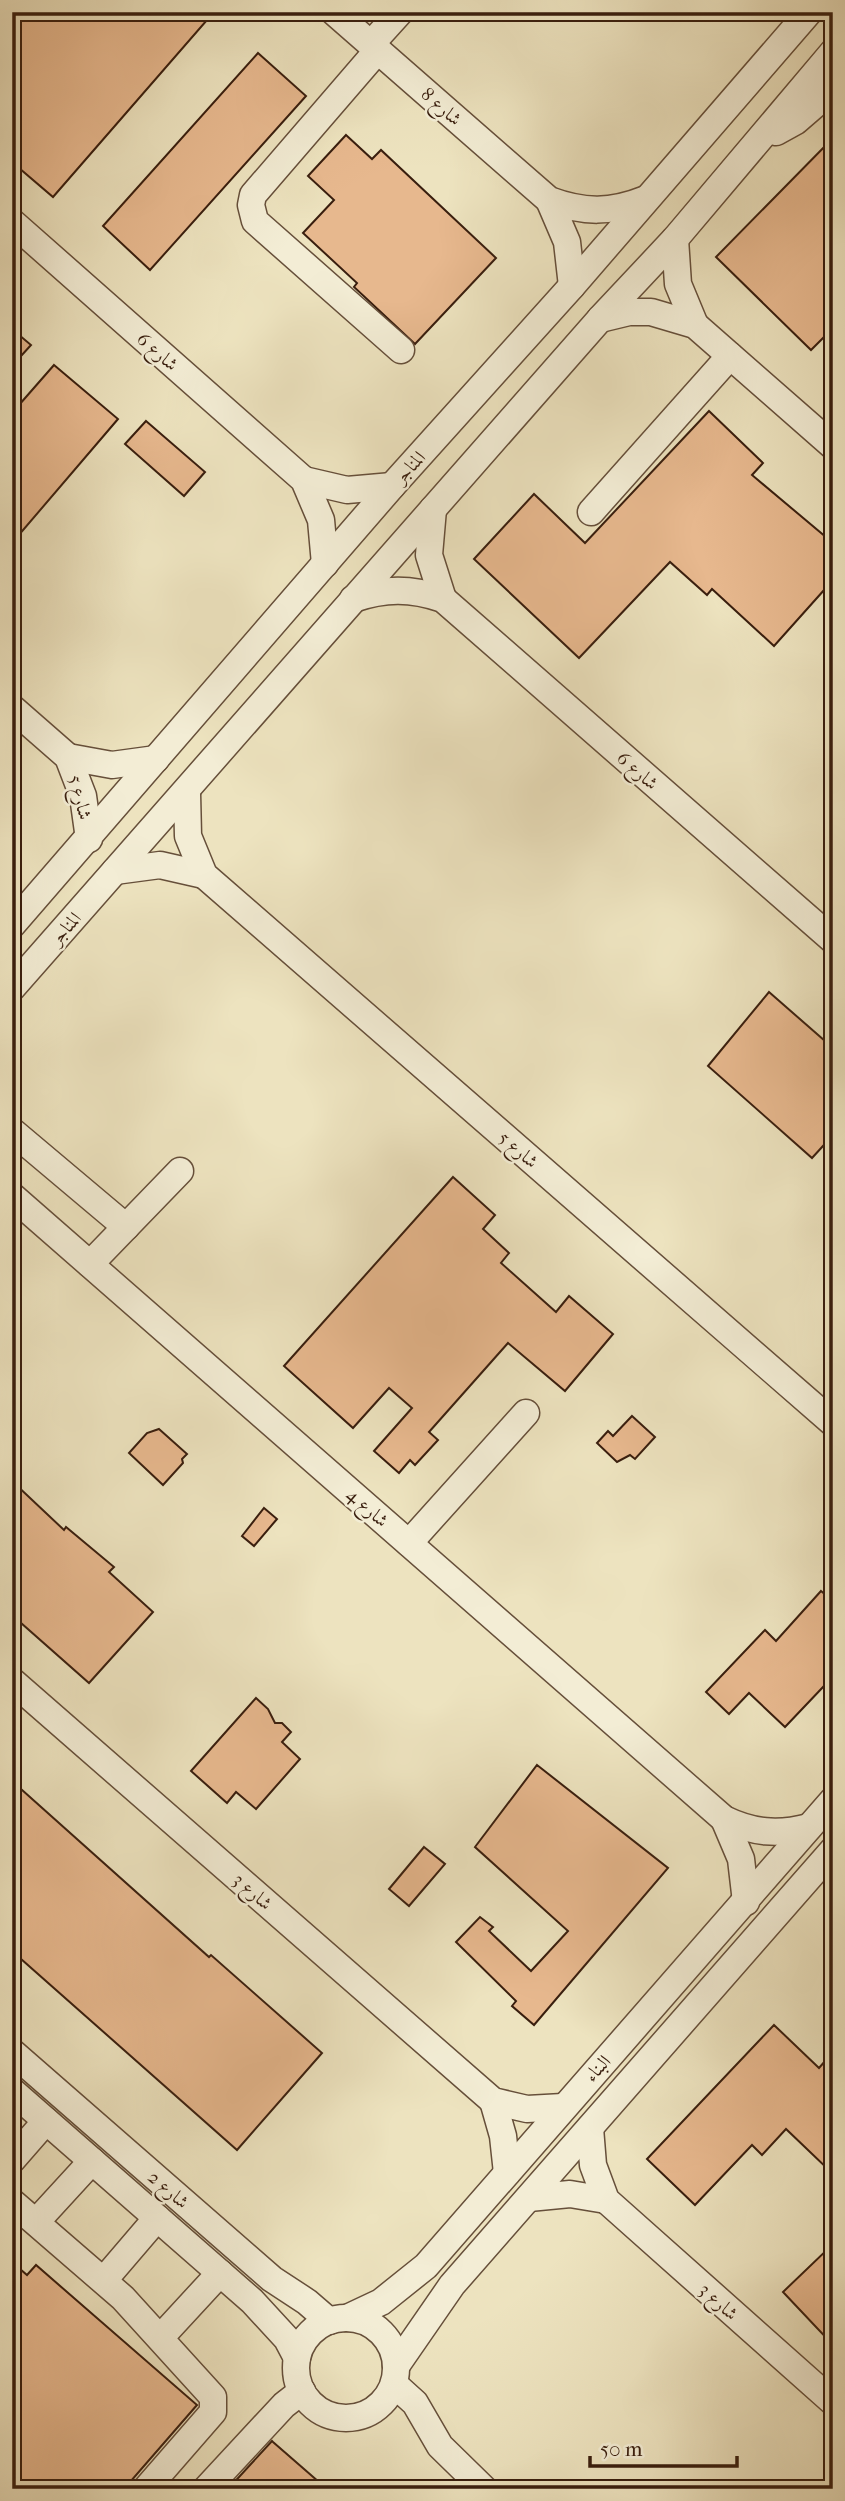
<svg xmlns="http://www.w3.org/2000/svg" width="845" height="2501" viewBox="0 0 845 2501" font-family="'IM FELL French Canon',Amiri,serif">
<rect width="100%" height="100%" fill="#ede3bf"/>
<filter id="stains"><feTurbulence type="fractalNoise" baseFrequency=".00286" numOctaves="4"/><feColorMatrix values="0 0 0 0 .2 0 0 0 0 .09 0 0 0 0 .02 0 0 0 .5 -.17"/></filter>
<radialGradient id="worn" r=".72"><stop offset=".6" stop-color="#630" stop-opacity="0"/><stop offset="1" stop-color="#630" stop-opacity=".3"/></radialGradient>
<g fill="#e7b88e" stroke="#391e0e" stroke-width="2">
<polygon points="12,12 214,12 53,197 12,162"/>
<polygon points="258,53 306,96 150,270 103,226"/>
<polygon points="346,135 372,159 381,150 496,258 415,344 354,287 357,283 303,233 334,200 308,176"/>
<polygon points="833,138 833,328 811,350 716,257"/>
<polygon points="12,329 31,345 12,366"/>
<polygon points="54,365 118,419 12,543 12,413"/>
<polygon points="709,411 763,463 752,475 833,543 833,580 774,646 712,589 707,595 670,562 579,658 474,559 534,494 585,543"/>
<polygon points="146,421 205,472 184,496 125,444"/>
<polygon points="769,992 833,1048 833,1135 812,1158 708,1066"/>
<polygon points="453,1177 495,1215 483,1229 509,1253 501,1263 556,1312 569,1296 613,1334 565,1391 508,1343 429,1432 438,1440 415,1465 410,1460 399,1473 374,1451 412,1408 389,1388 353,1428 284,1366"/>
<polygon points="632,1416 655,1437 635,1459 630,1455 617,1462 597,1443 608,1431 613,1436"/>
<polygon points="159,1429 187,1454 182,1459 183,1463 163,1485 129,1453 147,1433"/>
<polygon points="12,1481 64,1530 66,1527 114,1567 109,1572 153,1612 89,1683 12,1615"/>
<polygon points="264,1508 277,1519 254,1546 242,1536"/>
<polygon points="821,1591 833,1601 833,1694 824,1686 785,1727 749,1693 729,1714 706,1692 765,1630 776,1641"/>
<polygon points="256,1698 268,1709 275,1723 282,1723 291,1732 282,1742 300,1759 256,1809 236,1792 227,1803 191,1771"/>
<polygon points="537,1765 668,1868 534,2025 512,2006 516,2001 456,1942 480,1917 493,1927 489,1931 531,1971 568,1931 475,1847"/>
<polygon points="12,1781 209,1957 211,1955 322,2053 237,2150 12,1951"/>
<polygon points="424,1847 445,1864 409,1906 389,1889"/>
<polygon points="774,2025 819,2068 833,2052 833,2174 786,2129 762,2155 752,2145 695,2205 647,2159"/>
<polygon points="833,2244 833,2345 783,2292"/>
<polygon points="12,2262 27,2275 36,2265 197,2405 124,2489 12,2489"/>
<polygon points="272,2441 273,2442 327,2489 228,2489"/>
</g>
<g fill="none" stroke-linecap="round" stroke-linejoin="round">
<g stroke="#664f3a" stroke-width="29">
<g id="minor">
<path d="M334,12l215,188c35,13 62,13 97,-1"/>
<polyline points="371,44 400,12"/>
<polyline points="378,50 253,195 251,205 255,221 401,350"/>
<polyline points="776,132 796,121 833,89"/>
<polyline points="549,200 567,242 572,286"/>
<polyline points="12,222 304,480 321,520 325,564"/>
<polyline points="675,239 678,284 695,325"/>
<polyline points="600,319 629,312 651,312 695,325 833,446"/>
<polyline points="304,480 347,490 392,486"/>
<polyline points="433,509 429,555 443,599"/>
<polyline points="591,512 730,356"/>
<path d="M353,599c32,-11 58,-11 90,0l390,341"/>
<polyline points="12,708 68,757 83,796 89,839"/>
<polyline points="68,757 112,765 156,759"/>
<polyline points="187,793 188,836 204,875 833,1423"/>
<polyline points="115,871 160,865 204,875"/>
<polyline points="12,925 392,486 572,286 809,12"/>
<polyline points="12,988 600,319 675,239 833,52"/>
<polyline points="12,1131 126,1227"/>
<path d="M12,1196l712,623c29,14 54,16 85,8"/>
<polyline points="90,1264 180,1171"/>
<polyline points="409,1543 526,1413"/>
<polyline points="12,1681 493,2101 527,2109 563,2107"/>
<polyline points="724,1819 741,1859 746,1902"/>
<polyline points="12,2052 272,2279 307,2302 329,2321"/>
<polyline points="12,2091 252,2301 287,2339 297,2358"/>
<polyline points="493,2101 503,2136 507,2173"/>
<polyline points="590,2128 593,2165 606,2200 833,2402"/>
<polyline points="12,2160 46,2121"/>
<polyline points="529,2198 570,2194 606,2200"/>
<polyline points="12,2202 123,2298 213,2397 213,2412 146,2489"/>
<polyline points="37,2221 92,2161"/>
<polyline points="104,2280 157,2218"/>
<polyline points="347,2318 381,2302 426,2266 833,1800"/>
<circle cx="346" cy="2368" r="50"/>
<polyline points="161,2337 220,2273"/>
<polyline points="396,2366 452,2285 833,1850"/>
<polyline points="394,2384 415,2403 440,2446 484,2489"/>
<polyline points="206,2489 284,2405 302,2391"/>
</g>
</g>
<use href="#minor" stroke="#f3edd5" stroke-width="26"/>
</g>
<g text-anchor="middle" stroke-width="5" stroke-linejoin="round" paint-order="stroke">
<g font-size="19" fill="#391e0e" stroke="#f3edd5">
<text transform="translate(442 106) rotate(41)" y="7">شارع 8</text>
<text transform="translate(158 351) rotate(41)" y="7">شارع 6</text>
<text transform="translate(409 467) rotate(-48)" y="7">المناجر</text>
<text transform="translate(638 770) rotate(41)" y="7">شارع 6</text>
<text transform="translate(81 797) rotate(76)" y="7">شارع 5</text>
<text transform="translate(65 928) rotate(-49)" y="7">المناجر</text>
<text transform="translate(519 1149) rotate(41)" y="7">شارع 5</text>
<text transform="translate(368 1507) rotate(41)" y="7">شارع 4</text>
<text transform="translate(253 1891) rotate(41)" y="7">شارع 3</text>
<text transform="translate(597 2068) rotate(-48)" y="7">البناء</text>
<text transform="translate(169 2189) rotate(41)" y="7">شارع 2</text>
<text transform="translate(719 2301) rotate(42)" y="7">شارع 3</text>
</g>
</g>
<rect width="845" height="2501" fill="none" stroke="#ede3bf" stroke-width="42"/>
<rect x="14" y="14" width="817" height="2473" fill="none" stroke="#391e0e" stroke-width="3.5"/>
<rect x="21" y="21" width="803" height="2459" fill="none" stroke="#391e0e" stroke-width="2"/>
<path d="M590 2456v10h147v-10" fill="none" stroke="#391e0e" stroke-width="3.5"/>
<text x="600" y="2456" font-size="21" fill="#391e0e" stroke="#f3edd5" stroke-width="5" paint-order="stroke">50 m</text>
<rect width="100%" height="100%" filter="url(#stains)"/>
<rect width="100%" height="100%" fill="url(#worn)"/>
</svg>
